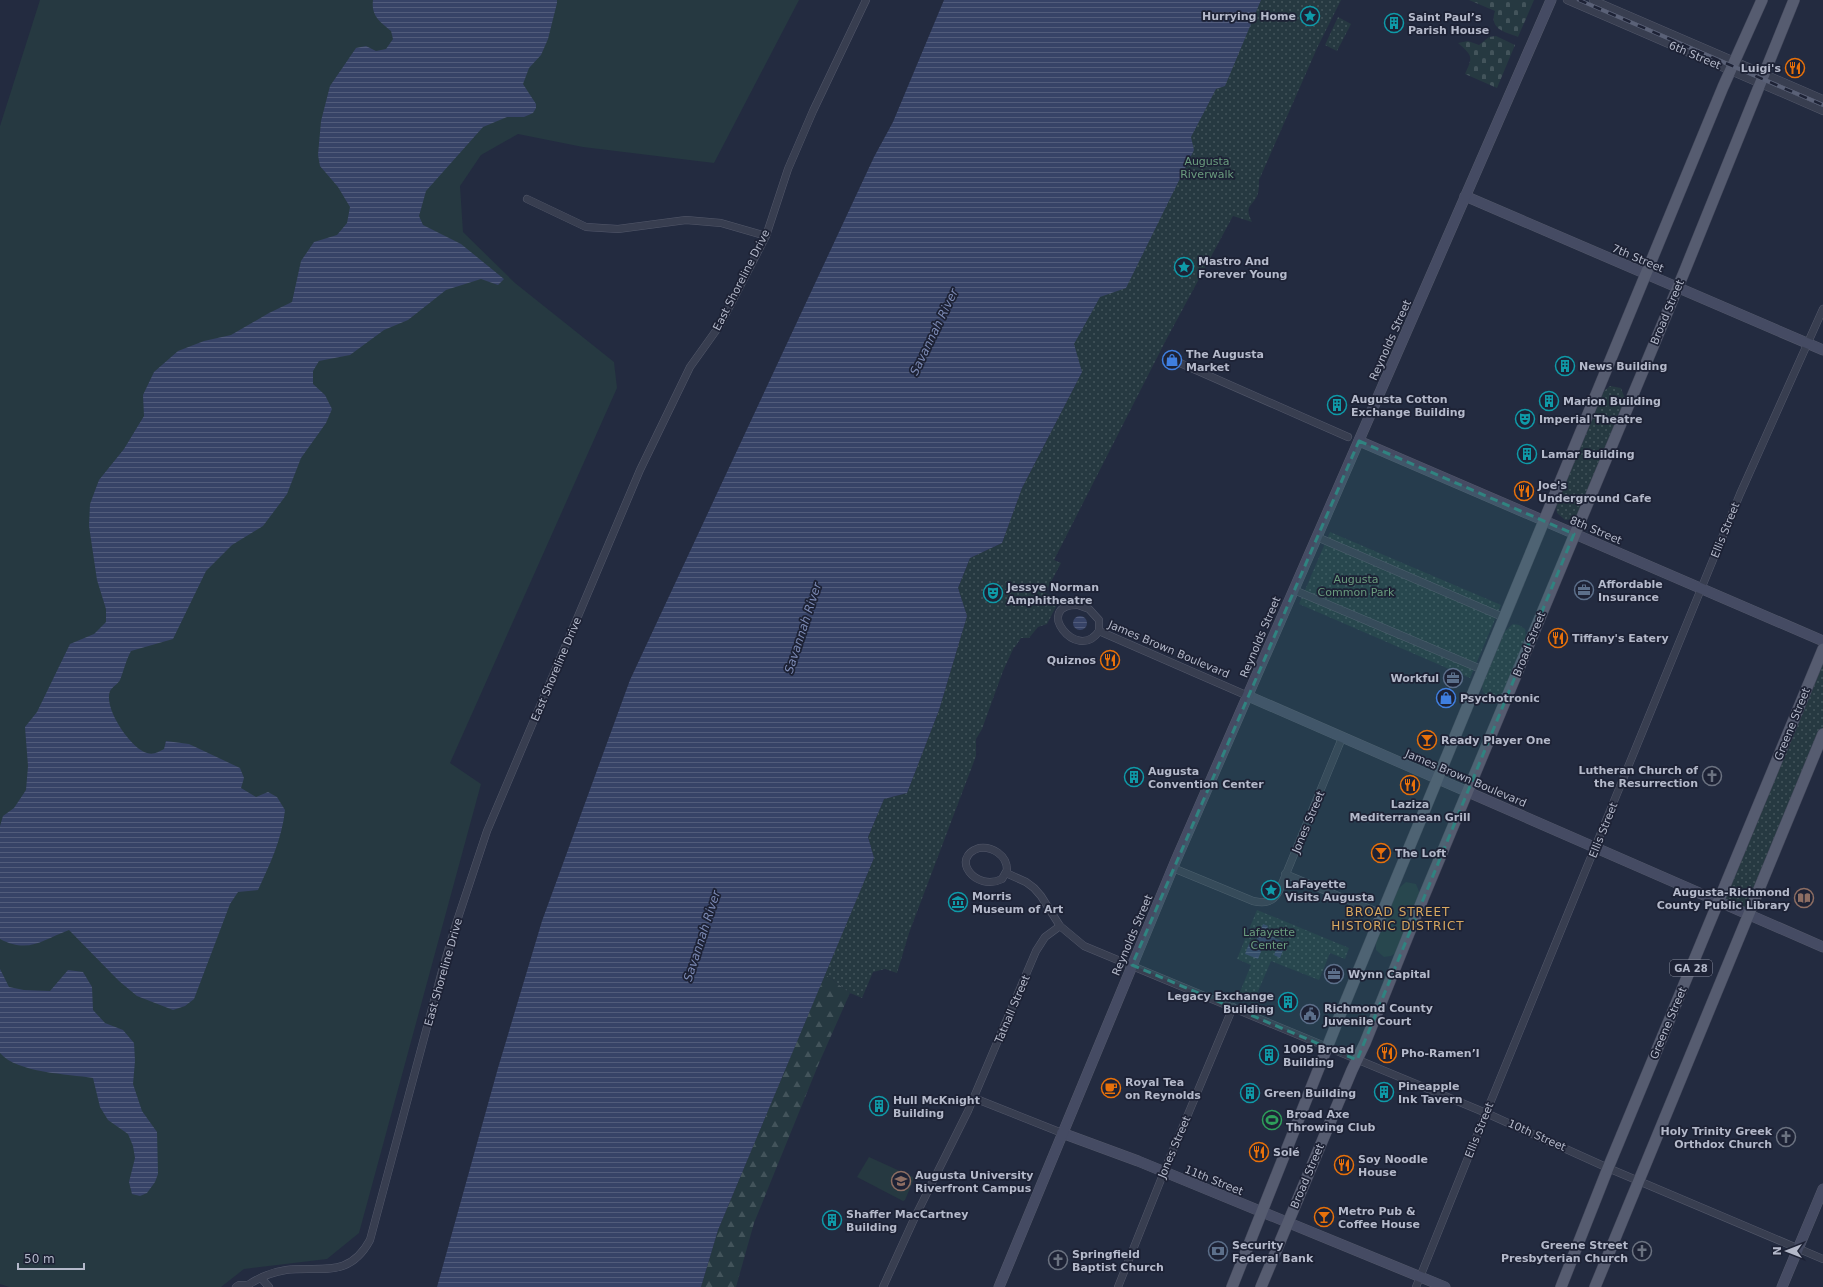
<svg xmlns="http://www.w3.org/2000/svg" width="1823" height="1287" viewBox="0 0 1823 1287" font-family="'DejaVu Sans',sans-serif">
<defs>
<pattern id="forest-firs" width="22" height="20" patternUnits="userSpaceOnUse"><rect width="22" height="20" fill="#263941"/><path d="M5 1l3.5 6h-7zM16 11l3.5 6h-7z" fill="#43545b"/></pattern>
<pattern id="cemetery-stones" width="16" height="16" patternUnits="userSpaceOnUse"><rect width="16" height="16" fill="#263941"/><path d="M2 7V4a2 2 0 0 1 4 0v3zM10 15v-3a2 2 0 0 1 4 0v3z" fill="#43545b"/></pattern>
<pattern id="park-dots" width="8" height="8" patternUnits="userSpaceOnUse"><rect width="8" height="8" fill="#263941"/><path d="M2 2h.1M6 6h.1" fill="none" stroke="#43545b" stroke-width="1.8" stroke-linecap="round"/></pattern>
<pattern id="water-rules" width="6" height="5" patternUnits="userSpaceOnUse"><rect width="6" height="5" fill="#374367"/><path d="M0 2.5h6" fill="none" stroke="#525c7b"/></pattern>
</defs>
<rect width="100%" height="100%" fill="#232b40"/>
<g fill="#263941">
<polygon points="40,0 799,0 714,163 583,147 518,134 481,155 460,186 463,232 515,283 614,362 617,388 450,763 481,784 359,1233 327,1259 244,1269 221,1287 9,1287 0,1284 0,126"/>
<polygon points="1406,882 1416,884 1420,894 1397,952 1391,956 1384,957 1376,950 1376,943 1398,889"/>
<polygon points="869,1157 913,1177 914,1179 905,1200 903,1201 857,1177"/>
</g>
<polygon fill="url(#forest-firs)" points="825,974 850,993 819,1063 754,1223 736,1287 701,1287 718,1230"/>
<g fill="url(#cemetery-stones)">
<path d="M1469,0h65l-16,37c-14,-5 -29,-8 -23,-26z"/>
<path d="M1496,36l19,9 -18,43 -32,-14c8,-17 8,-18 -7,-31l10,-2 11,4 10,-8z"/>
</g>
<g fill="url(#park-dots)">
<path d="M1228,0h113l-23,46 -59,134c0,4 0,12 -2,16 -6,12 -13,9 -5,26l-19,-6 -67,124 -112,220 7,3 -16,30 15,6 -13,25 -9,3 -9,11h-8l-6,9h-1l-11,24 -21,58 -6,10v17l-67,177 -12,40 -12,-4 -12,3 -11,26 -12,-5 -25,-19 49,-116 -6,-21 16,-38 23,-6 32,-83 28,-94 -9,-28 12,-30 32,-15 20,-55 60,-116 -24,-22z"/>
<polygon points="1338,17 1351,24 1337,51 1325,45"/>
<polygon points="1610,386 1621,388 1625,399 1578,514 1573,519 1565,520 1557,513 1556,505 1604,391"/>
<polygon points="1330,532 1501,605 1470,678 1299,604"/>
<polygon points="1513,624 1519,625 1525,629 1526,639 1503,694 1498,698 1491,699 1483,692 1482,685 1505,631"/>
<polygon points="1823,649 1823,734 1748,913 1719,901"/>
<polygon points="1257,910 1349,948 1345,959 1330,953 1319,980 1271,961 1253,1003 1238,997 1251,965 1237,959"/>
</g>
<g fill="url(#water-rules)">
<path d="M373,0h184v3l-9,36 -7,16 -12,13 -6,16 13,20v4l-3,5 -9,4h-17l-24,10 -57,64 -7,25 4,9 38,19 43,35 -6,6 -17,-6 -35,11 -38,30 -24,10 -34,25 -31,6 -6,10v13l12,11 7,14 -6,14 -25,35 -14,36 -24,32 -31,19 -26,26 -33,68 -42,12c-5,9 -7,19 -11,29 -2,4 -8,7 -10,11 -7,17 21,58 37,62 7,2 11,-1 17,-4l2,-8 23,3 51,24 4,10 -3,10 15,9 12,-5 9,5 8,13c-3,29 -15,54 -27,80l-20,2 -8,12 -36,95 -9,7 -12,4 -36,-14 -18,-15 -50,-51c-27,10 -40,24 -69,9v-113l3,-10 11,-8 12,-18 2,-24 -3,-39 12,-15 33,-68 24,-10 12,-12v-13l-9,-29 -8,-54 1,-22 9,-24 25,-31 20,-33 -1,-21 11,-23 24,-21 26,-10 27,-6 38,-22 23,-11 9,-41 13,-19 23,-7 10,-12 3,-16 -12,-20 -18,-21 -2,-11 3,-34 9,-35 26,-38 10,-2 10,5 10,-2 7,-10 -2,-8c-12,-10 -20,-15 -18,-31z"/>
<polygon points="944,0 1261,0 1225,86 1216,89 1191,137 1194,150 1126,288 1100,297 1074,344 1082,372 1022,488 1002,543 970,558 958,588 967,616 939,710 907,793 884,799 868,837 874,858 718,1230 701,1287 437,1287 498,1068 542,921 630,680 874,157 893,122"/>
<circle cx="1080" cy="623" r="7"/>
<polygon points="1263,924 1268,926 1265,934 1286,943 1280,958 1274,955 1277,947 1265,942 1258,959 1245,954 1249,944 1254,946"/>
<path d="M0,969l9,18 15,3 26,1 18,-21 15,2 9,15 1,23 12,13 18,7 11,13 1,18 -2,23 9,27 15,21 1,42 -3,8 -8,11 -7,3 -8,-2 -3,-12 6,-24 -2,-12 -5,-12 -20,-14 -8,-13 -7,-29c-25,-4 -76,-5 -93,-25z"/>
</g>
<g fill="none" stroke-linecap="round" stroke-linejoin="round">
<g stroke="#53586a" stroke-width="8">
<g id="street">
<polyline points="1567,0 1823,111"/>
<polyline points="1593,0 1823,99"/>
<polyline points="527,199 586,227 618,229 686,220 721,223 766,236"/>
<polyline points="1180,363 1348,437"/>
<polyline points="1317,537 1505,618"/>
<polyline points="1294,590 1483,670"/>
<path d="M1078,605l11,4 10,11v11c-22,33 -67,-27 -21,-26z"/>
<polyline points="1099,631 1248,696"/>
<path d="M979,848c13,-2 28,7 28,22l-5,9c-26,13 -53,-21 -23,-31z"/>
<path d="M1173,868l80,33c12,3 20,1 26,-10l63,-153"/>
<polyline points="1006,873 1026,882 1034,888 1041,896 1060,926 1084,946 1486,1113 1608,1168 1823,1259"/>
<polyline points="1285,874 1382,914"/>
<polyline points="974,1098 1062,1133"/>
<polyline points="261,1278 269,1287"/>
<path d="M248,1285c12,-8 24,-13 38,-15 35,-4 63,9 84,-30l72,-269 15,-50 30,-90 153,-361 50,-103 30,-42 46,-89 22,-67 25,-58 53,-111"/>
<polyline points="236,1287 239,1285 248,1285"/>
<polyline points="883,1287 915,1217 968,1111 1036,951 1045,937 1060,926"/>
<polyline points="1118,1287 1168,1162 1233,1007"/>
<polyline points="1416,1287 1486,1113 1740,494 1823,309"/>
</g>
</g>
<g stroke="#53586a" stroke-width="11">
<g id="secondary">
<polyline points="1465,196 1823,350"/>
<polyline points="1359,441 1823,641"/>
<polyline points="1248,696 1823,947"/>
<polyline points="1062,1133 1138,1161 1445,1287"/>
<polyline points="999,1287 1176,860 1551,0"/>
<polyline points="1782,1287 1823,1189"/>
</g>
</g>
<g stroke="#414659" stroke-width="12">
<g id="primary">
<polyline points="1232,1287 1338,1020 1723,87 1762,0"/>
<polyline points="1261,1287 1352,1070 1365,1043 1424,896 1685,270 1794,0"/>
<polyline points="1561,1287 1608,1168 1823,649"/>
<polyline points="1595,1287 1823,734"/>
</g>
</g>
<use href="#street" stroke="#383e50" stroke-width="7"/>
<use href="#secondary" stroke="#454b63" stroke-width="10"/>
<use href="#primary" stroke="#565c70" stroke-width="11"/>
<g stroke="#5a6177" stroke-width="4">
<polyline id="rail" points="1579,0 1823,105"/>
</g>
<use href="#rail" stroke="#1d2235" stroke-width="2.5" stroke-dasharray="8" stroke-linecap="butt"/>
</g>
<path fill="#308380" fill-opacity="0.2" stroke="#308380" stroke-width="3" stroke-dasharray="8 5" stroke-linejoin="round" d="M1359,441l215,93 -217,526 -225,-95z"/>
<defs>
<g id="sight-ring" transform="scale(1)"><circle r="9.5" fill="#1d2235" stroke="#0f9aa8" stroke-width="1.5"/><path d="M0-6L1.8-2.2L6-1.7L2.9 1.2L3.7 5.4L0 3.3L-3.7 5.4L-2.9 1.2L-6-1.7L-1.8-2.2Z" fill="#0f9aa8"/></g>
<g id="building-ring" transform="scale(1)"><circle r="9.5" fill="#1d2235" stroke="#0f9aa8" stroke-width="1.5"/><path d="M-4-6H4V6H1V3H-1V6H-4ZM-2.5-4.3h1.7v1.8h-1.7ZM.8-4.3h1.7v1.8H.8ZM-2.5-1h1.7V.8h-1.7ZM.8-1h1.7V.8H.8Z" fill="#0f9aa8"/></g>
<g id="restaurant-ring" transform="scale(1)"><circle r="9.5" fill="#1d2235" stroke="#e8710a" stroke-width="1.5"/><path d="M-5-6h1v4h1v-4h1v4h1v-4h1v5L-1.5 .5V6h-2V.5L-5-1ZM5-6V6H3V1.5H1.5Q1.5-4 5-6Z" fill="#e8710a"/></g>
<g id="shop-ring" transform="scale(1)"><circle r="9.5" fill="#1d2235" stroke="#3f7fe0" stroke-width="1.5"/><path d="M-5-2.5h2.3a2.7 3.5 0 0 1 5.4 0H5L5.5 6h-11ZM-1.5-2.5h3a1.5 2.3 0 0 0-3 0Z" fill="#3f7fe0"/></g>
<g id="theatre-ring" transform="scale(1)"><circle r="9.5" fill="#1d2235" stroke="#0f9aa8" stroke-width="1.5"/><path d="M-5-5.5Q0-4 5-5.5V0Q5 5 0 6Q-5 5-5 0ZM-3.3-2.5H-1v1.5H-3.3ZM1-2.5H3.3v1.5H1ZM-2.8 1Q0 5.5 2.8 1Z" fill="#0f9aa8"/></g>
<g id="office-ring" transform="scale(1)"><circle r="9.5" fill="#1d2235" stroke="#5c6f8a" stroke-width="1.5"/><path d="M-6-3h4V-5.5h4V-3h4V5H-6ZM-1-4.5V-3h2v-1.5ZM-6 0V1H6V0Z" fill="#5c6f8a"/></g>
<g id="bar-ring" transform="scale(1)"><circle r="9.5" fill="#1d2235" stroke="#e8710a" stroke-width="1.5"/><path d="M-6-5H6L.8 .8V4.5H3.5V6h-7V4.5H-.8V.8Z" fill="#e8710a"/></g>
<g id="church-ring" transform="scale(1)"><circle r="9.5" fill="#1d2235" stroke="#6b7280" stroke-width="1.5"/><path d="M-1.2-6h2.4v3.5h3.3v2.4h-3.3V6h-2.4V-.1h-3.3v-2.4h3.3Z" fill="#6b7280"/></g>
<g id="library-ring" transform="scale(1)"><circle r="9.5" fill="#1d2235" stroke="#8d6e63" stroke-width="1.5"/><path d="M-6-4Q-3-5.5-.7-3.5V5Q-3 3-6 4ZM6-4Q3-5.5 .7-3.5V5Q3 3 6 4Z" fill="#8d6e63"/></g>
<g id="museum-ring" transform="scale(1)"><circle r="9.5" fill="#1d2235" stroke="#0f9aa8" stroke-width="1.5"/><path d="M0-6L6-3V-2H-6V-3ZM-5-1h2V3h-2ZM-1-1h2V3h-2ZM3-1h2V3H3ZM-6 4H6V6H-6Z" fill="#0f9aa8"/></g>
<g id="civic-ring" transform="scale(1)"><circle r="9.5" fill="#1d2235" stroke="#5c6f8a" stroke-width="1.5"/><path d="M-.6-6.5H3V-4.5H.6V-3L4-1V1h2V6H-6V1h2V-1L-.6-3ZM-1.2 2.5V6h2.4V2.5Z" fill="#5c6f8a"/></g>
<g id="cafe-ring" transform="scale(1)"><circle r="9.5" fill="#1d2235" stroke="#e8710a" stroke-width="1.5"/><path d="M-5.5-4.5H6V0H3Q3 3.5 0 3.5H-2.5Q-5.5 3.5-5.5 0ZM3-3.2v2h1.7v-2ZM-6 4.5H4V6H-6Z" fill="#e8710a"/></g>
<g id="stadium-ring" transform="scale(1)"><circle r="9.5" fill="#1d2235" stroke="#2e9e5b" stroke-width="1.5"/><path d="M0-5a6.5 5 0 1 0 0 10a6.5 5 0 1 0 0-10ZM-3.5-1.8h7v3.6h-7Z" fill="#2e9e5b"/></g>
<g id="university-ring" transform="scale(1)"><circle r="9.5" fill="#1d2235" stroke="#8d6e63" stroke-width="1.5"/><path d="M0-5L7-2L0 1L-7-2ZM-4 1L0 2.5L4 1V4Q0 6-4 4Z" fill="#8d6e63"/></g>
<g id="bank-ring" transform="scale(1)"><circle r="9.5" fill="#1d2235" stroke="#5c6f8a" stroke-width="1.5"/><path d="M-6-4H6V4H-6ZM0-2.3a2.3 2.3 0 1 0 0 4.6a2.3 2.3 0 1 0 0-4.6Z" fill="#5c6f8a"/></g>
</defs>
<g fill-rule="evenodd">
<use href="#sight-ring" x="1310" y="16"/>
<use href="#building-ring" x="1394" y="23"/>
<use href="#restaurant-ring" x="1795" y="68"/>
<use href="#sight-ring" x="1184" y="267"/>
<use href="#shop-ring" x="1172" y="360"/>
<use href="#building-ring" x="1565" y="366"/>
<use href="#building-ring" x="1549" y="401"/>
<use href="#building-ring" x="1337" y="405"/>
<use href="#theatre-ring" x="1525" y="419"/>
<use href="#building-ring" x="1527" y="454"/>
<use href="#restaurant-ring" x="1524" y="491"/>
<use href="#office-ring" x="1584" y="590"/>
<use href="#theatre-ring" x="993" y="593"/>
<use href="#restaurant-ring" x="1558" y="638"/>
<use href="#restaurant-ring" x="1110" y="660"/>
<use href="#office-ring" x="1453" y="678"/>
<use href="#shop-ring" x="1446" y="698"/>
<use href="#bar-ring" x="1427" y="740"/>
<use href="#church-ring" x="1712" y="776"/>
<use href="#building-ring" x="1134" y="777"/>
<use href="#restaurant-ring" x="1410" y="785"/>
<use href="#bar-ring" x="1381" y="853"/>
<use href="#sight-ring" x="1271" y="890"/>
<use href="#library-ring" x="1804" y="898"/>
<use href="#museum-ring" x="958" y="902"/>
<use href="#office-ring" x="1334" y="974"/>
<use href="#building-ring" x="1288" y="1002"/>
<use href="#civic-ring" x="1310" y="1014"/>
<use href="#restaurant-ring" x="1387" y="1053"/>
<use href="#building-ring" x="1269" y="1055"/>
<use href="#cafe-ring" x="1111" y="1088"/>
<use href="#building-ring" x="1384" y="1092"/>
<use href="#building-ring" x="1250" y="1093"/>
<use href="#building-ring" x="879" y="1106"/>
<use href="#stadium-ring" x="1272" y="1120"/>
<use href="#church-ring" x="1786" y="1137"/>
<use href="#restaurant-ring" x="1259" y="1152"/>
<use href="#restaurant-ring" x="1344" y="1165"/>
<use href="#university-ring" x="901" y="1181"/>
<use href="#bar-ring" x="1324" y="1217"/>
<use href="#building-ring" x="832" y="1220"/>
<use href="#bank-ring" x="1218" y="1251"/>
<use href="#church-ring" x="1642" y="1251"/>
<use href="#church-ring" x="1058" y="1260"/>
</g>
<g text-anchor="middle" stroke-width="3.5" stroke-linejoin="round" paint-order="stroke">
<rect fill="#1d2235" stroke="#878c9d" stroke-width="1" x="1670" y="960" width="42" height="16" rx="3"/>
<g font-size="10" font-weight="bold" fill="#b4b9ca">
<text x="1691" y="972">GA 28</text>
</g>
<g font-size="11" font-weight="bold" fill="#b4b9ca" stroke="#1d2235" text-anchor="start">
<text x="1296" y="20" text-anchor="end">Hurrying Home</text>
<text x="1408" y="21">Saint Paul’s<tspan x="1408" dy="13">Parish House</tspan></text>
<text x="1781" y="72" text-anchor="end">Luigi's</text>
<text x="1198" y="265">Mastro And<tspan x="1198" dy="13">Forever Young</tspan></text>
<text x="1186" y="358">The Augusta<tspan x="1186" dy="13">Market</tspan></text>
<text x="1579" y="370">News Building</text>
<text x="1351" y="403">Augusta Cotton<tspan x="1351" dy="13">Exchange Building</tspan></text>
<text x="1563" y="405">Marion Building</text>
<text x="1539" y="423">Imperial Theatre</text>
<text x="1541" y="458">Lamar Building</text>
<text x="1538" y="489">Joe's<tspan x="1538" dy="13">Underground Cafe</tspan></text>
<text x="1598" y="588">Affordable<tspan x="1598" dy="13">Insurance</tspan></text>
<text x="1007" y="591">Jessye Norman<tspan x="1007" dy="13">Amphitheatre</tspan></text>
<text x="1572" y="642">Tiffany's Eatery</text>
<text x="1096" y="664" text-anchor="end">Quiznos</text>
<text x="1439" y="682" text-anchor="end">Workful</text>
<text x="1460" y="702">Psychotronic</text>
<text x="1441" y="744">Ready Player One</text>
<text x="1698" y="774" text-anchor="end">Lutheran Church of<tspan x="1698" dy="13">the Resurrection</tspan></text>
<text x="1148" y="775">Augusta<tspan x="1148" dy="13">Convention Center</tspan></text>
<text x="1410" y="808" text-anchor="middle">Laziza<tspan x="1410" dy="13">Mediterranean Grill</tspan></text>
<text x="1395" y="857">The Loft</text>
<text x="1285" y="888">LaFayette<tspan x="1285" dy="13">Visits Augusta</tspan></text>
<text x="1790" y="896" text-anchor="end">Augusta-Richmond<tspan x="1790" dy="13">County Public Library</tspan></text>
<text x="972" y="900">Morris<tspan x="972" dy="13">Museum of Art</tspan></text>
<text x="1348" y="978">Wynn Capital</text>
<text x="1274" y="1000" text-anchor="end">Legacy Exchange<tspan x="1274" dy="13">Building</tspan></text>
<text x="1324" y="1012">Richmond County<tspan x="1324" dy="13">Juvenile Court</tspan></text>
<text x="1283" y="1053">1005 Broad<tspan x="1283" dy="13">Building</tspan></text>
<text x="1401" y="1057">Pho-Ramen’l</text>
<text x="1125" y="1086">Royal Tea<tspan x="1125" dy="13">on Reynolds</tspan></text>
<text x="1398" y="1090">Pineapple<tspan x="1398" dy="13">Ink Tavern</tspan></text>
<text x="1264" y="1097">Green Building</text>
<text x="893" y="1104">Hull McKnight<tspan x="893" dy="13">Building</tspan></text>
<text x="1286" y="1118">Broad Axe<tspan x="1286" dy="13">Throwing Club</tspan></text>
<text x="1772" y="1135" text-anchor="end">Holy Trinity Greek<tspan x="1772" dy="13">Orthdox Church</tspan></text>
<text x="1273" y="1156">Solé</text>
<text x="1358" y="1163">Soy Noodle<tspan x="1358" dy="13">House</tspan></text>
<text x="915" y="1179">Augusta University<tspan x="915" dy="13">Riverfront Campus</tspan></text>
<text x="1338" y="1215">Metro Pub &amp;<tspan x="1338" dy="13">Coffee House</tspan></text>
<text x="846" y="1218">Shaffer MacCartney<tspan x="846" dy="13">Building</tspan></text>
<text x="1232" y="1249">Security<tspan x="1232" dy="13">Federal Bank</tspan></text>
<text x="1628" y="1249" text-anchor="end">Greene Street<tspan x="1628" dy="13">Presbyterian Church</tspan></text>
<text x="1072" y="1258">Springfield<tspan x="1072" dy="13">Baptist Church</tspan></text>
</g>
<g font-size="11" fill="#b4b9ca" stroke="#1d2235">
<text transform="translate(1695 55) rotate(23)" y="4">6th Street</text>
<text transform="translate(1638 258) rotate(23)" y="4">7th Street</text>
<text transform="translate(741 280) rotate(-63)" y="4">East Shoreline Drive</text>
<text transform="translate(1667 312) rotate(-67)" y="4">Broad Street</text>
<text transform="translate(1390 340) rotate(-66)" y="4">Reynolds Street</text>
<text transform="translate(1596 530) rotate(23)" y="4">8th Street</text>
<text transform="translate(1725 530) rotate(-68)" y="4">Ellis Street</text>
<text transform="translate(1260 637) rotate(-67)" y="4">Reynolds Street</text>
<text transform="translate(1529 644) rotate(-68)" y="4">Broad Street</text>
<text transform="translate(1169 649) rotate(23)" y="4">James Brown Boulevard</text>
<text transform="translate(556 669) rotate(-67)" y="4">East Shoreline Drive</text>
<text transform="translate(1792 724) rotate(-68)" y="4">Greene Street</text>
<text transform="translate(1466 778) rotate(23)" y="4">James Brown Boulevard</text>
<text transform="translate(1308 822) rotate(-67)" y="4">Jones Street</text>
<text transform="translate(1603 830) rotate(-68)" y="4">Ellis Street</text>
<text transform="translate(1132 935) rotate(-67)" y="4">Reynolds Street</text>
<text transform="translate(443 972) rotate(-74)" y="4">East Shoreline Drive</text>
<text transform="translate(1012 1009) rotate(-67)" y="4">Tatnall Street</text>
<text transform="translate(1668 1023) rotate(-67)" y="4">Greene Street</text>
<text transform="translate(1479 1130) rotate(-68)" y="4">Ellis Street</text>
<text transform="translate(1537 1135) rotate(24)" y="4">10th Street</text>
<text transform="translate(1174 1147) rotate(-67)" y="4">Jones Street</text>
<text transform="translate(1307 1176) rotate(-67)" y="4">Broad Street</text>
<text transform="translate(1214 1180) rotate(22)" y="4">11th Street</text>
</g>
<g font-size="11" fill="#6a9c7e" stroke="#1d2235">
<text x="1207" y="165">Augusta<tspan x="1207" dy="13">Riverwalk</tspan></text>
<text x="1356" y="583">Augusta<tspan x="1356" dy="13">Common Park</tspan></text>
<text x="1269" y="936">Lafayette<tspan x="1269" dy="13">Center</tspan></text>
</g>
<g font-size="12" font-style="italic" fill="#7b89b3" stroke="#1d2235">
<text transform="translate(934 332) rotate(-64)" y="4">Savannah River</text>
<text transform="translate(803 628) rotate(-72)" y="4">Savannah River</text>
<text transform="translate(702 936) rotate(-72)" y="4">Savannah River</text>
</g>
<g font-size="12" letter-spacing="1" fill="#daa960" stroke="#1d2235">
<text x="1398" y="916">BROAD STREET<tspan x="1398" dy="14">HISTORIC DISTRICT</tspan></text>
</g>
</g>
<g transform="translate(1787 1251) rotate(270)" stroke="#1d2235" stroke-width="3" paint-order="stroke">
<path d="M0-3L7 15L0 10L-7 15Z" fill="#b4b9ca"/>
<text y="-6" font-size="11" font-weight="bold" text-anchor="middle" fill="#b4b9ca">N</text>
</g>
<path d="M18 1263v6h66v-6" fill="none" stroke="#b4b9ca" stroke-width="2"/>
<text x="24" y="1263" font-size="12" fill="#b4b9ca" stroke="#1d2235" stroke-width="3" paint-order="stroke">50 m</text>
</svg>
